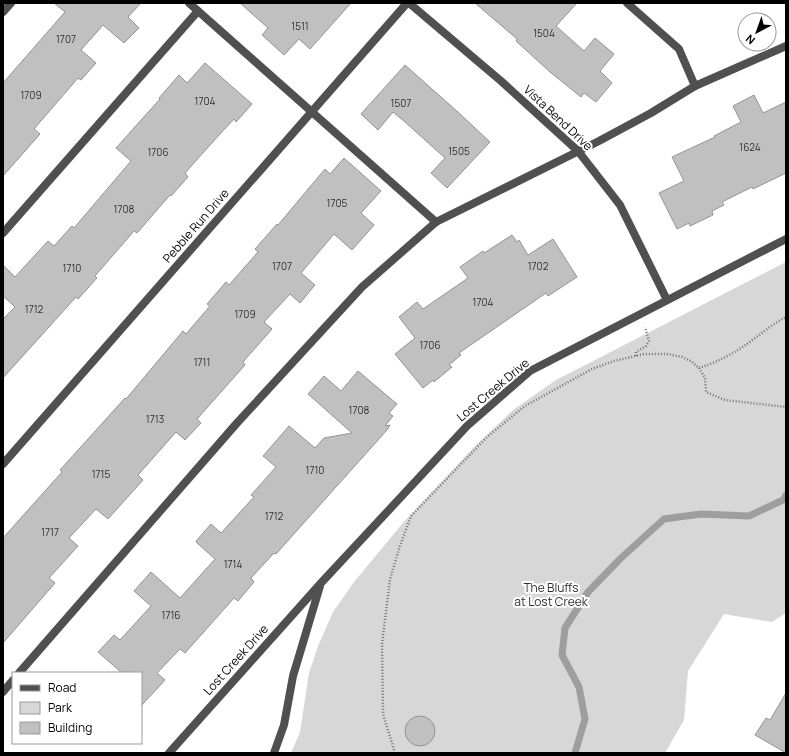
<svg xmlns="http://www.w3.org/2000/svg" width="789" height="756" viewBox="0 0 789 756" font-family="Manrope,sans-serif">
<rect width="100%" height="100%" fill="#fff"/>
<polygon fill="#d7d7d7" points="786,262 786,613 772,622 724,614 688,671 684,720 665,753 291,753 300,732 309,673 318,646 333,612 354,582 402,524 474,447 513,410 556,380"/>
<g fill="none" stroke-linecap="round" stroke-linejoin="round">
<polyline stroke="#9e9e9e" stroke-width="7" points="575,753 585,719 579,687 562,655 565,628 588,592 621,558 664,519 701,514 749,516 783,500 786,495"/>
</g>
<g fill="#c0c0c0" stroke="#949494">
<polygon points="54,3 141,3 128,17 139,28 124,43 103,25 81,50 96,63 81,80 78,78 34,129 40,134 3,176 3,83 65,12"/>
<polygon points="240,3 351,3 310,49 299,39 284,55 262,35 268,28"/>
<polygon points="475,3 577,3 556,26 584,51 595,38 614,54 600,71 612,83 596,102 584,93 581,97 550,72 516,41 517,39"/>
<polygon points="205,63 252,104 236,122 234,119 220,134 185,173 188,177 171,196 170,195 137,233 134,231 95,276 97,278 78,299 76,297 3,378 3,319 15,307 3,296 3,265 15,277 48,241 54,246 72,226 74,228 131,161 116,148 160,99 159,98 179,75 187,83"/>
<polygon points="405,65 459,113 490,142 447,188 431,173 445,158 405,122 393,112 378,130 361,114"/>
<polygon points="754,95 763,113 786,102 786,173 753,189 752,187 722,202 724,205 712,211 713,215 690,226 689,223 677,229 659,193 684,181 672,157 715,137 714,136 741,122 733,106"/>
<polygon points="344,158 381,191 361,213 374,225 352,250 334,234 301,273 315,285 300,303 290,294 264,322 272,329 243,362 245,365 197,419 201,423 185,440 176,432 138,475 143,480 108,519 96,509 69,538 78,546 49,578 55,583 3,643 3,538 62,472 60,470 125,398 126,399 183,331 186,334 210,306 207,304 226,282 229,285 258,252 255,249 277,224 278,225 325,169 330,174"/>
<polygon points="512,235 517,242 519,240 528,255 553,239 577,277 548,296 546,293 459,353 461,355 449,365 452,367 434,382 433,380 423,388 395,354 415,338 399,317 417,302 423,309 468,278 460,267 483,251 484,253"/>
<polygon points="358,371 397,404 389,413 393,416 385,426 390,425 387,430 276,554 274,553 251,578 254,582 238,601 234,598 185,653 180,649 157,673 165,680 141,706 141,673 122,673 98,652 114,635 120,640 151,606 134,591 151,572 180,598 215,559 196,542 197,540 211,524 221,533 254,497 251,495 276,467 263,456 289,426 315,448 324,438 352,433 308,394 324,376 341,391"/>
<polygon points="786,693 786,753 755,735 766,718 770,720"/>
<circle cx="420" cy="731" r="15"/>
</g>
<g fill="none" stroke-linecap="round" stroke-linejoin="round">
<g stroke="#727272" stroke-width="2.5" stroke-dasharray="1 2" stroke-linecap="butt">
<polyline points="636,356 636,352 646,346 649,341 645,327"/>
<path d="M699,368c16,-5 34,-14 48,-24 13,-9 25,-20 39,-27"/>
<polyline points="395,753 383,714 382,644 390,579 400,546 411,516 487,437 525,406 592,369 614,361 644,354 668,354 682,357 691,361 699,368 705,378 706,392 725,400 786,407"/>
</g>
<g stroke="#505050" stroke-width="8">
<polyline points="189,3 436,222"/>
<polyline points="695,86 786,46"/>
<polyline points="3,233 198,11"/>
<polyline points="19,673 237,423 362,287 436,222 599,141 651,113 695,86 679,49 627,3"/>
<polyline points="3,692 13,680"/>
</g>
<g stroke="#505050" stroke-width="8">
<polyline points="409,3 501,81 578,151 620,205 667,300"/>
<polyline points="3,12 11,3"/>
<polyline points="3,464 407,3"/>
<polyline points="169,753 321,583 467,426 530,371 786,239"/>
<polyline points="274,753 284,725 293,676 320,586"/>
</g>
</g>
<g text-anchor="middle" stroke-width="4" stroke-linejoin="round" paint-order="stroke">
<g font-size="10" fill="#303030">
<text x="300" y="30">1511</text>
<text x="544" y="37">1504</text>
<text x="66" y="43">1707</text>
<text x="31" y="99">1709</text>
<text x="205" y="105">1704</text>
<text x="401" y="107">1507</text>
<text x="750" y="151">1624</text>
<text x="459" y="155">1505</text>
<text x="158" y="156">1706</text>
<text x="337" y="207">1705</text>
<text x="124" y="213">1708</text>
<text x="282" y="270">1707</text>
<text x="538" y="270">1702</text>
<text x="72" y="272">1710</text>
<text x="483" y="306">1704</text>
<text x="34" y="313">1712</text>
<text x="245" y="318">1709</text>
<text x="430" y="349">1706</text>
<text x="202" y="366">1711</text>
<text x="359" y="414">1708</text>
<text x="155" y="423">1713</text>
<text x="315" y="474">1710</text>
<text x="101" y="478">1715</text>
<text x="274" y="520">1712</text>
<text x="50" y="536">1717</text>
<text x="233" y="568">1714</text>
<text x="171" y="619">1716</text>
</g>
<g font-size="12" fill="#000" stroke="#fff">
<text transform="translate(558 118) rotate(43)" y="4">Vista Bend Drive</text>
<text transform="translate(196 226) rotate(-49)" y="4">Pebble Run Drive</text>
<text transform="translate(493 390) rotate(-40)" y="4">Lost Creek Drive</text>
<text transform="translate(236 660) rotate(-48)" y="4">Lost Creek Drive</text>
</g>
<g font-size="12" fill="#2e2e2e" stroke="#fff">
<text x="551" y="592">The Bluffs<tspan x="551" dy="14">at Lost Creek</tspan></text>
</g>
</g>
<rect width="789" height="756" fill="none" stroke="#000000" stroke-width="8"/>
<rect x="12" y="672" width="130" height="72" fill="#ffffff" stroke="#999999"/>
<rect x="20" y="685" width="20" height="6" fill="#505050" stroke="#999999"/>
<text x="48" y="692" font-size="12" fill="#000000">Road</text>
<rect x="20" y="702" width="20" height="12" fill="#d7d7d7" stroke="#999999"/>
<text x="48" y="712" font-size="12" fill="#000000">Park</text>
<rect x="20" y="722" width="20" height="12" fill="#c0c0c0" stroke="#999999"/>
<text x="48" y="732" font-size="12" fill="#000000">Building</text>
<g transform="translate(757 32) rotate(221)"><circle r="19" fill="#ffffff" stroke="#999999"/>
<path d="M0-3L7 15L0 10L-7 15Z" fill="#000000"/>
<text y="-6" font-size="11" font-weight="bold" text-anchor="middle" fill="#000000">N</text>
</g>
</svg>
